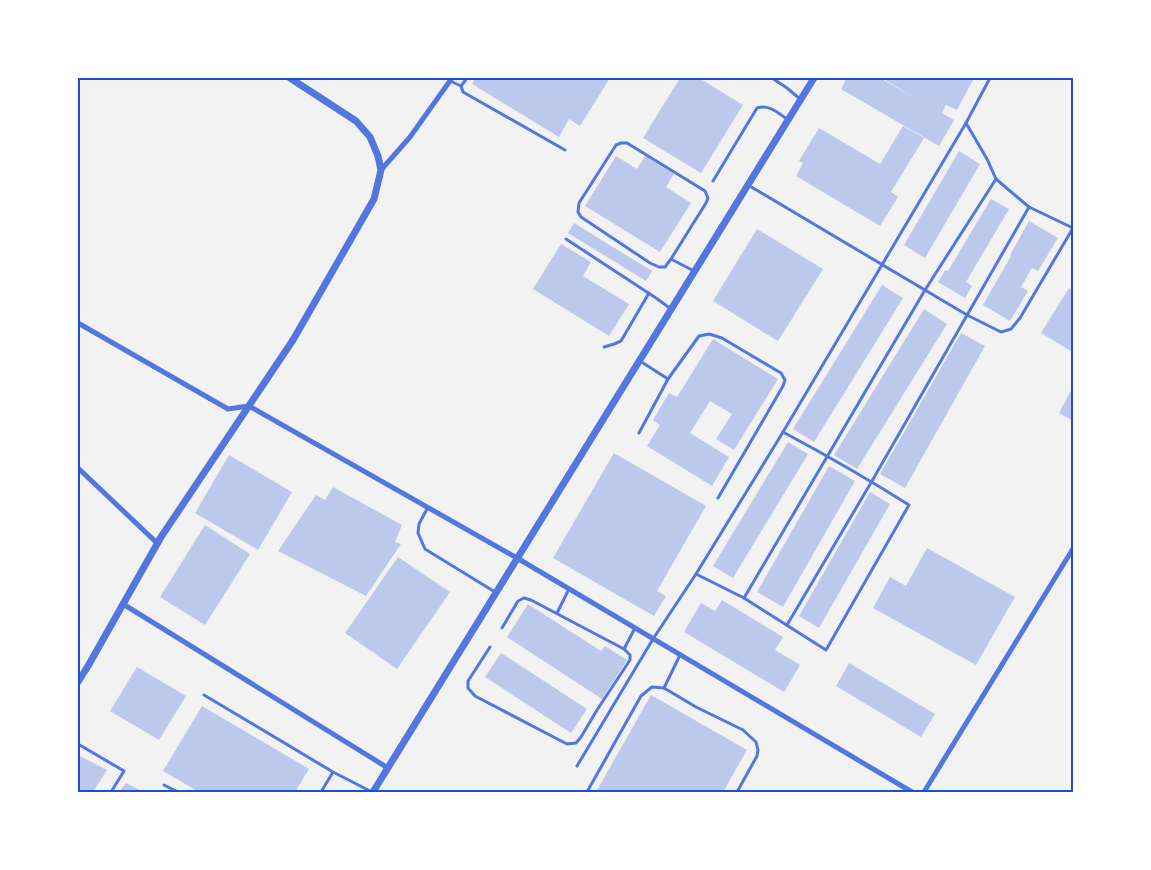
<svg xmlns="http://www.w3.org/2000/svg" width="1151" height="870" viewBox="0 0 1151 870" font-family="'Nunito Sans',sans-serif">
<rect width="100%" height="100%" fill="#f2f2f2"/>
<g fill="#bdc9ec">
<polygon points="475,78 610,78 580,126 569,119 559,137 472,84"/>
<polygon points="680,78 699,78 743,105 701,173 643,138"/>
<polygon points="847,78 880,78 915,98 882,78 974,78 957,110 946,105 942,113 954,120 939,146 841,89"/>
<polygon points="903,126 924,138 891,192 898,197 880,226 796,176 803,163 799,161 819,128 880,164"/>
<polygon points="959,151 980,164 925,258 904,245"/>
<polygon points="616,156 637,169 645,156 674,174 666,187 691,203 660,252 585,206"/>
<polygon points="991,199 1009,209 966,282 972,286 965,298 938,282 945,270 948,271"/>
<polygon points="1029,221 1058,238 1038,271 1032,268 1021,287 1028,291 1010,321 983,305 1011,256 1010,255"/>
<polygon points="574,223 652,271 646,281 568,233"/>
<polygon points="757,229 823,269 778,341 713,301"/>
<polygon points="561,244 591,262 583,276 629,304 609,336 533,289"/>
<polygon points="882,285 903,298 814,442 793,429"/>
<polygon points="1069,288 1074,291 1074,353 1041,333"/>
<polygon points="924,309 947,324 857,469 834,455"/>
<polygon points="961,333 985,346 905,488 880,474"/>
<polygon points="713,339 778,379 734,450 716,439 732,414 710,401 690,433 729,457 712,486 647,446 660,425 653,420 669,393 677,397"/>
<polygon points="1074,385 1074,421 1059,413"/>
<polygon points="788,442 808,454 733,578 713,566"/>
<polygon points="614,453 706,506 657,591 666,596 654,616 553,558"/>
<polygon points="229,455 292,492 258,550 195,513"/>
<polygon points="829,466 855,481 783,607 757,592"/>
<polygon points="333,487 402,525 395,542 401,544 366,596 278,551 316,495 325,500"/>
<polygon points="870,492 890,504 819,628 799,616"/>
<polygon points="205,525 250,554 205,625 160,597"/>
<polygon points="927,548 1015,597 976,665 873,608 890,577 906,586"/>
<polygon points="398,557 450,592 397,669 345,633"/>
<polygon points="722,600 783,637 775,650 800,665 784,692 684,632 701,603 715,611"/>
<polygon points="528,604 601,651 605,646 627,660 602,699 507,637"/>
<polygon points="501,653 587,709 571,733 485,677"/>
<polygon points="849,663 935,714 921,737 836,686"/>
<polygon points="137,667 186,696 159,740 110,711"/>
<polygon points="651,695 747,750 723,792 596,792"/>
<polygon points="202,706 309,769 295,792 199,792 163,771"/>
<polygon points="78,755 107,770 93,792 78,792"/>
<polygon points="126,783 143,792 119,792"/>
</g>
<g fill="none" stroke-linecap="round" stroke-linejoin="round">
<g stroke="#5277de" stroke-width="3">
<polyline points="467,78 461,86 463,92 565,150"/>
<polyline points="772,78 787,88 800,99"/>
<polyline points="450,81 461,86"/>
<path d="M713,181l44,-73c12,-4 21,5 30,11"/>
<polyline points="748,185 967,315 1001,332 1011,329 1020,318 1073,228 1029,207 996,179 987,159 966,123"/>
<polyline points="566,239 656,298 671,309"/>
<polyline points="671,259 706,203 708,198 705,191 627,143 621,143 616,145 579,203 578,212 581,217 650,263 659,267 665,267 671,259 694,271"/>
<polyline points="604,347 614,344 621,341 649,293"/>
<polyline points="640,361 668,379"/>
<polyline points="639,433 668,379 699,336 709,334 722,338 781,373 785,380 783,386 718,498"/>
<polyline points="428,507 419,524 418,533 425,549 495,592"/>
<path d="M696,574l48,24 82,52 83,-145c-41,-26 -83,-50 -126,-73"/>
<polyline points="744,598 925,290 996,179"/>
<polyline points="557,613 569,589"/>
<polyline points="787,625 872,481 1029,207"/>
<polyline points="490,647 468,681 468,688 475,696 567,744 576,743 581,737 597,710 630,660 630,655 624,649 531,600 524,598 518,601 502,628"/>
<polyline points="624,649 635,628"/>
<polyline points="664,688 696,707 743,730 756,742 758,750 757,756 737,792"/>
<polyline points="204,695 333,772 372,792"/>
<polyline points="78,744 124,771 111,792"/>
<polyline points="577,766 653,639 696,574 783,432 966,123 990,78"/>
<polyline points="164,785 178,792"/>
<polyline points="321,792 333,772"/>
<polyline points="587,792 641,696 652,687 664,688 680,655"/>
</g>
<g stroke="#5277de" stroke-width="5">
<polyline points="381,170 410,137 452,78"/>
<polyline points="78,323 228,409 249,406 517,558 912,792"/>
<polyline points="78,468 157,543"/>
<polyline points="123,604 388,768"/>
<polyline points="924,792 1074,547"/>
</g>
<g stroke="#5277de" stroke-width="7">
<polyline points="78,682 88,666 161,537 293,340 374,199 381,170 378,156 370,137 356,121 290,78"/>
<polyline points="373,792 814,78"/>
</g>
</g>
<rect width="1151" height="870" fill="none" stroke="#ffffff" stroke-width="158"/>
<rect x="79" y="79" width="993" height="712" fill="none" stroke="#1d4ed8" stroke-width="2"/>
</svg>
